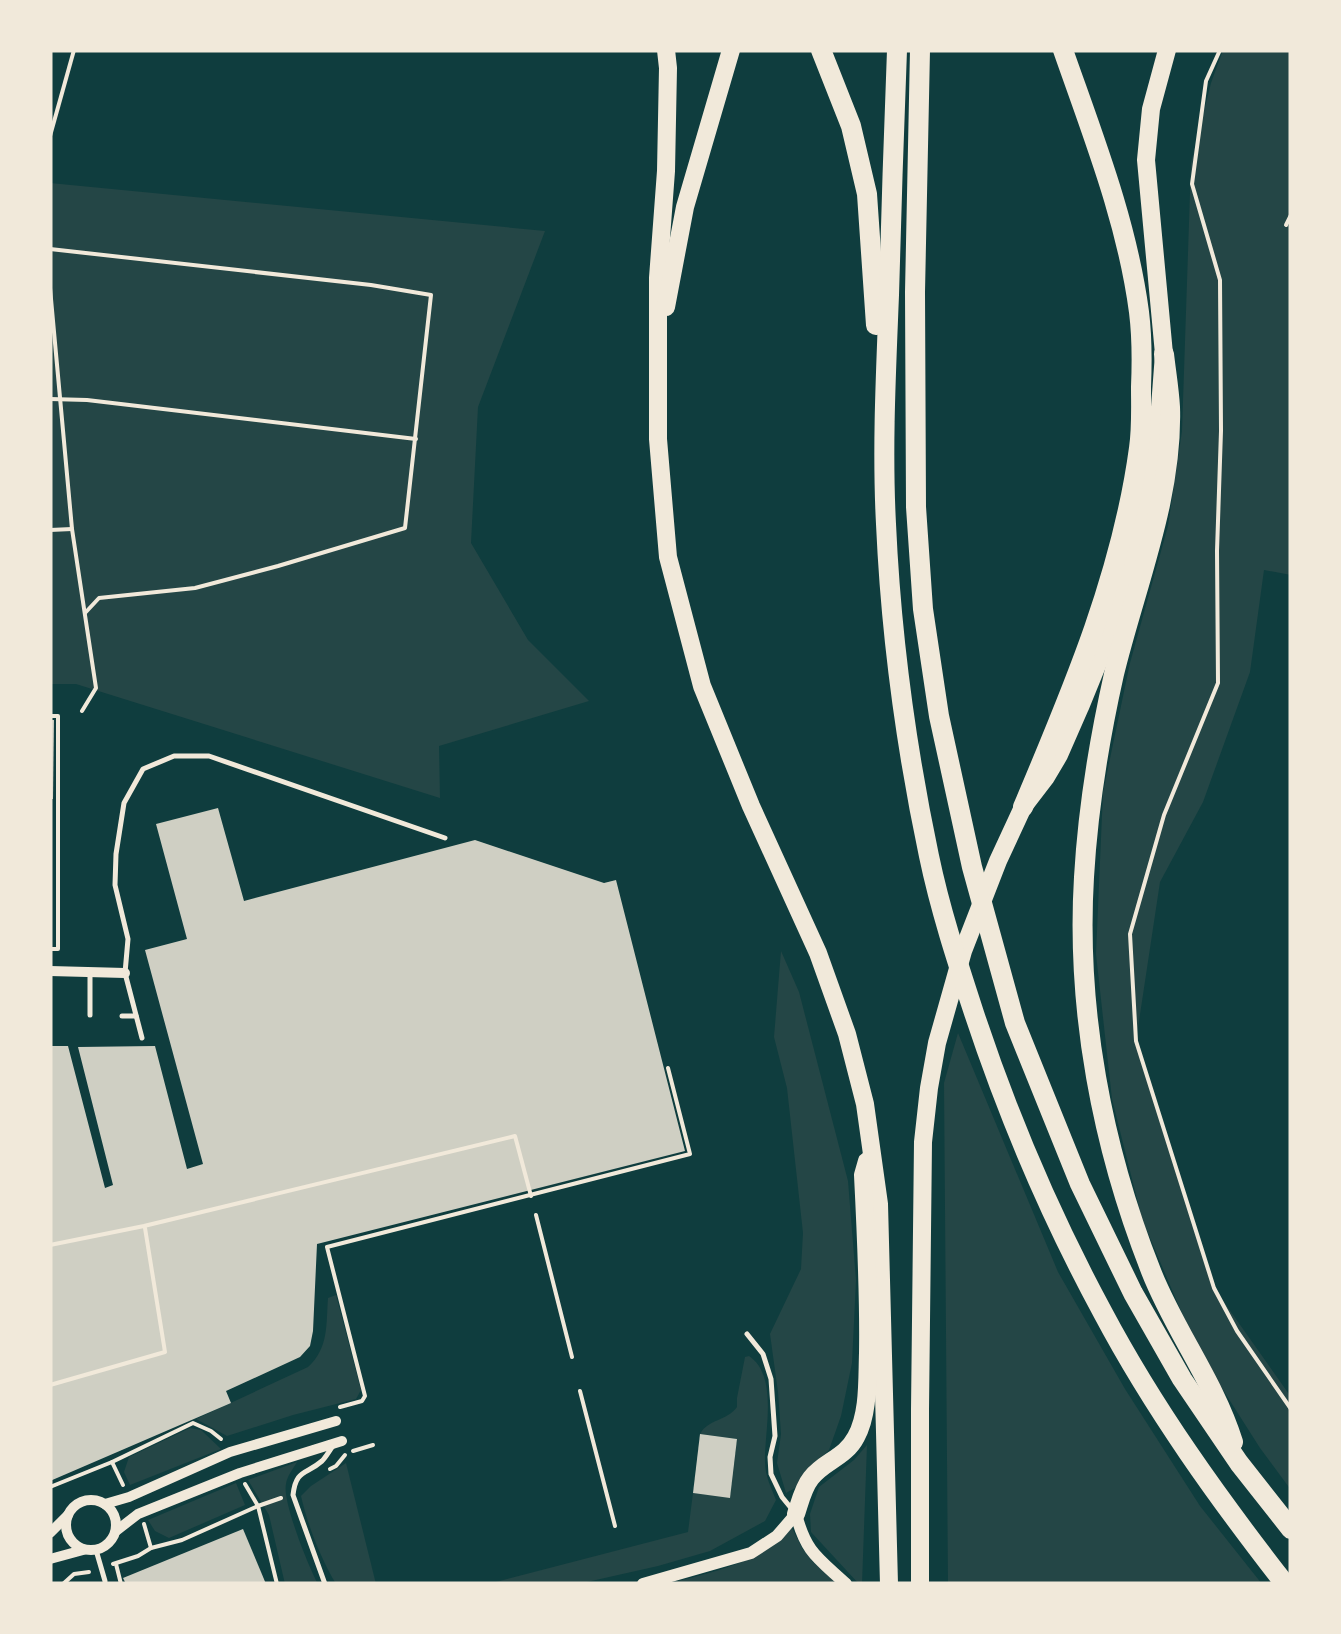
<svg xmlns="http://www.w3.org/2000/svg" width="1341" height="1634" viewBox="0 0 1341 1634" font-family="Commissioner,sans-serif">
<rect width="100%" height="100%" fill="#0f3d3e"/>
<g fill="#244646">
<polygon points="1223,50 1291,50 1291,575 1264,570 1250,672 1203,802 1160,882 1136,1041 1214,1288 1291,1397 1291,1490 1260,1448 1197,1349 1142,1219 1112,1099 1096,954 1103,792 1130,663 1168,526 1182,431 1191,163 1211,83"/>
<polygon points="50,183 545,231 478,407 471,543 528,640 589,701 439,746 440,798 76,684 50,684"/>
<polygon points="781,951 799,992 848,1181 856,1280 852,1363 841,1416 829,1450 803,1475 795,1488 786,1493 777,1463 781,1434 778,1392 770,1334 801,1269 803,1233 787,1088 774,1037"/>
<polygon points="958,1033 1058,1272 1125,1389 1200,1506 1262,1584 948,1584 944,1083"/>
<path d="M336,1295l25,95 -5,9 -63,16 -66,21 -31,-17 112,-52c21,-19 18,-43 20,-69z"/>
<path d="M749,1356c30,20 15,77 16,106 0,14 6,25 11,38l-11,21 -55,30 -52,15 -80,18h-90l200,-52 5,-39 37,4 7,-58 -37,-5c8,-15 27,-13 37,-27v-9l8,-41z"/>
<polygon points="190,1428 201,1430 221,1449 130,1485 124,1472 129,1457"/>
<polygon points="867,1445 862,1584 859,1584 811,1532 810,1514 819,1487 854,1460"/>
<path d="M297,1462c-4,7 -10,14 -11,22 -4,17 23,84 32,100h-33l-16,-69 -21,-35z"/>
<path d="M346,1463l30,121h-40c-16,-27 -28,-58 -35,-88l10,-10z"/>
<polygon points="236,1483 245,1505 169,1538 155,1531 148,1520"/>
<path d="M792,1528l10,20 11,14 25,22h-171c46,-12 92,-20 125,-56z"/>
</g>
<g fill="#cfcfc3">
<polygon points="50,720 54,720 53,799 50,799"/>
<polygon points="218,808 244,901 475,840 604,883 616,880 685,1151 317,1244 313,1331 310,1346 300,1357 226,1391 231,1403 50,1481 50,1046 68,1046 105,1188 113,1185 78,1047 155,1046 187,1169 203,1164 145,950 187,939 156,824"/>
<polygon points="700,1434 737,1439 730,1498 693,1493"/>
<polygon points="243,1529 266,1584 126,1584 123,1578"/>
</g>
<g fill="none" stroke-linecap="round" stroke-linejoin="round">
<g stroke="#f1e9da" stroke-width="4">
<polyline points="1220,50 1206,81 1192,184 1220,280 1221,431 1217,551 1218,683 1164,815 1130,934 1136,1041 1214,1288 1237,1331 1291,1409"/>
<polyline points="50,136 74,50"/>
<polyline points="1286,225 1291,215"/>
<polyline points="50,249 371,285 431,295 405,528 278,566 195,588 99,598 85,613"/>
<polyline points="50,288 72,529 96,688 82,711"/>
<polyline points="50,399 87,400 416,439"/>
<polyline points="50,530 72,529"/>
<polyline points="50,716 58,716 58,949 50,949"/>
<polyline points="536,1215 572,1357"/>
<polyline points="50,1245 144,1226 515,1136 531,1196"/>
<polyline points="50,1385 165,1352 145,1228"/>
<polyline points="580,1391 615,1526"/>
<polyline points="340,1407 362,1401 365,1396 327,1247 690,1154 668,1068"/>
<polyline points="353,1451 373,1445"/>
<polyline points="112,1462 123,1485"/>
<polyline points="330,1469 336,1466 345,1455"/>
<polyline points="245,1484 258,1506 277,1584"/>
<polyline points="50,1487 112,1462 193,1423 211,1431 221,1439"/>
<polyline points="144,1524 151,1548"/>
<polyline points="113,1564 138,1556 151,1548 182,1540 258,1506 281,1498"/>
<polyline points="116,1564 121,1584"/>
<polyline points="63,1584 74,1574 89,1572"/>
</g>
<g stroke="#f1e9da" stroke-width="5">
<polyline points="90,1015 90,975"/>
<polyline points="122,1016 136,1016"/>
<polyline points="142,1038 125,973 128,939 115,885 116,854 124,803 143,769 174,756 209,756 445,838"/>
<polyline points="747,1334 763,1354 771,1379 775,1436 770,1457 771,1474 782,1497 791,1508"/>
<polyline points="96,1550 105,1581"/>
<path d="M325,1584l-32,-89c3,-26 13,-20 29,-34 4,-4 7,-10 11,-15"/>
</g>
<g stroke="#f1e9da" stroke-width="10">
<polyline points="50,971 125,973"/>
<circle cx="91" cy="1525" r="25"/>
<polyline points="105,1504 129,1497 230,1452 336,1421"/>
<polyline points="116,1531 138,1514 240,1473 342,1441"/>
<polyline points="50,1533 68,1515"/>
<polyline points="50,1559 83,1550"/>
</g>
<g stroke="#f1e9da" stroke-width="12">
<path d="M796,1514c10,39 22,44 50,70"/>
<polyline points="643,1584 751,1553 777,1536 796,1514"/>
</g>
<g stroke="#f1e9da" stroke-width="18">
<polyline points="666,50 668,68 666,171 658,278 658,439 668,557 702,686 751,806 818,953 847,1034 865,1104 879,1204 889,1584"/>
<polyline points="666,307 685,207 731,50"/>
<path d="M796,1514c4,-12 7,-26 15,-36 13,-17 34,-20 45,-41 13,-24 11,-57 12,-84 1,-60 -2,-119 -5,-178l4,-14"/>
<polyline points="920,1584 920,1410 923,1142 929,1088 937,1043 963,951 998,861 1023,807 1046,777 1059,755 1080,707 1102,653 1144,515 1157,447 1164,354 1146,160 1151,109 1167,50"/>
</g>
<g stroke="#f1e9da" stroke-width="20">
<polyline points="821,50 851,126 867,194 876,325"/>
<path d="M897,50c-3,82 -6,163 -8,245 -3,76 -7,153 -3,229 5,111 20,223 43,332 11,53 28,105 45,157 34,103 77,204 129,300 51,96 115,185 182,271"/>
<polyline points="920,50 915,292 916,507 923,609 939,716 972,867 1015,1023 1080,1184 1133,1293 1182,1379 1239,1463 1291,1529"/>
<path d="M1164,354c2,18 5,35 6,53 3,91 -35,180 -56,267 -15,67 -26,134 -30,203 -8,133 18,270 67,394 23,59 63,110 82,171"/>
<path d="M1023,807c49,-116 99,-233 116,-359 3,-20 2,-41 2,-61 1,-24 1,-51 -2,-75 -12,-91 -46,-176 -76,-262"/>
</g>
</g>
<rect width="1341" height="1634" fill="none" stroke="#f1e9da" stroke-width="105"/>
</svg>
